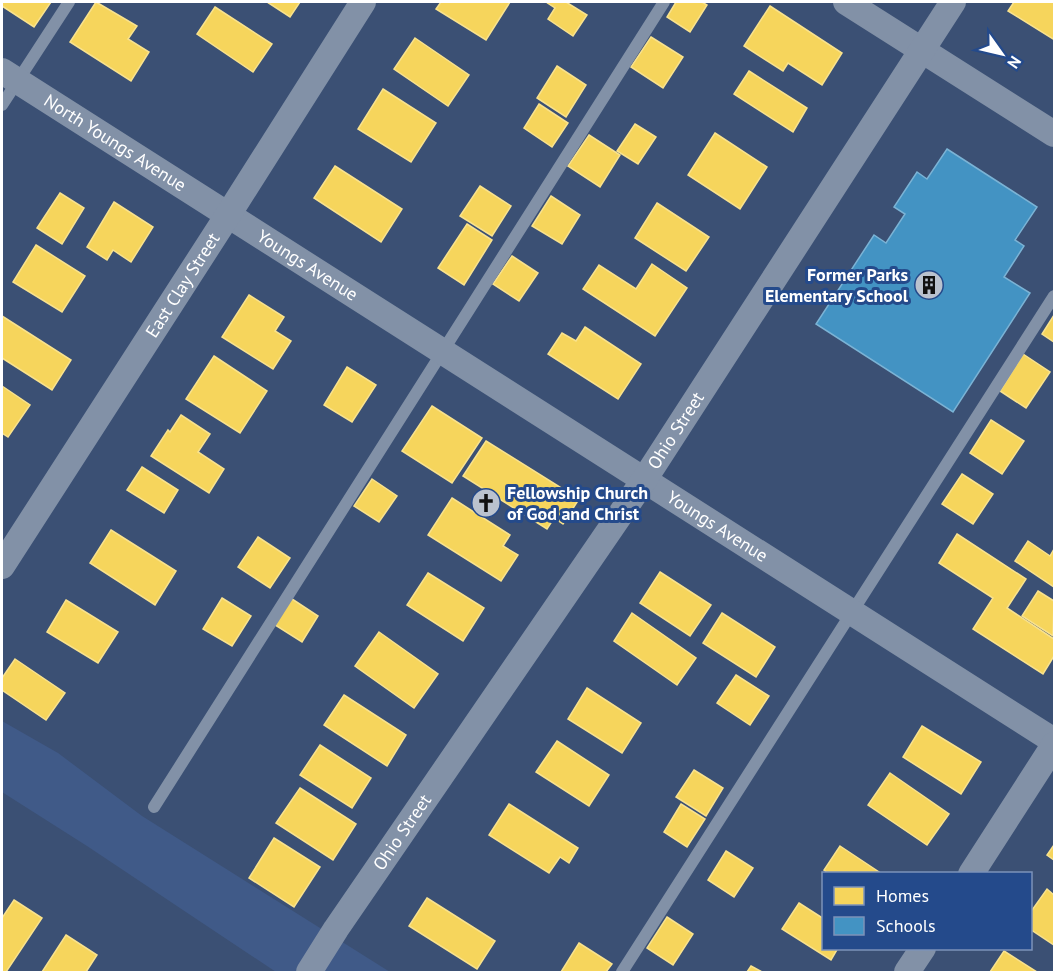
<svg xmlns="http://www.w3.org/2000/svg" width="1056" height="974" viewBox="0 0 1056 974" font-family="'PT Sans',sans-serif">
<rect width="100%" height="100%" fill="#3b5074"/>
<polygon fill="#405a88" points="2,721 58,753 142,816 390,972 276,972 87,846 2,792"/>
<g fill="#f6d55c" stroke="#f9e28d" stroke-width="1.5">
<polygon points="2,2 51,2 34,27 2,6"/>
<polygon points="96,2 137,26 128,39 149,52 131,81 70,42"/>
<polygon points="267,2 300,2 290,17"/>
<polygon points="441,2 510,2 486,40 436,9"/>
<polygon points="546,2 566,2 587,15 573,36 548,19 555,8"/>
<polygon points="676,2 702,2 707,5 690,32 667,17"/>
<polygon points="1014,2 1054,2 1054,37 1053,39 1008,11"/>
<polygon points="770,6 842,53 822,85 788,63 783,71 744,46"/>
<polygon points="215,7 272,44 253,72 197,34"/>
<polygon points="651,37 683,57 663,88 631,67"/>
<polygon points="415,38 469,75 448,106 394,69"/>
<polygon points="557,66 586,85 566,117 537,98"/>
<polygon points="749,71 807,108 793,132 734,94"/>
<polygon points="383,89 436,123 411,162 358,129"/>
<polygon points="539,104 568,123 552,147 524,128"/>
<polygon points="635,124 656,137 638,164 617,151"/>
<polygon points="715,133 767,167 740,209 688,175"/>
<polygon points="589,135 620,155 600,187 568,166"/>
<polygon points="335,166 402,209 381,242 314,198"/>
<polygon points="480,186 511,206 492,236 460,216"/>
<polygon points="60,193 84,208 62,244 37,228"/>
<polygon points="551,196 580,215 562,244 532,226"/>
<polygon points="114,202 153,227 131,262 113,250 107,260 87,247"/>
<polygon points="657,203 709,237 686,271 635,238"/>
<polygon points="467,224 492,240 464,285 438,268"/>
<polygon points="36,245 85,276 62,312 13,282"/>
<polygon points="512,256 538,273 519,301 493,284"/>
<polygon points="652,264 687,288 655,336 583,289 599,265 636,289"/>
<polygon points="249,295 284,317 275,331 291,341 273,369 222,337"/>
<polygon points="1054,315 1054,342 1042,334"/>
<polygon points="2,316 71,360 52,390 2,358"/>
<polygon points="585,327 641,364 618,399 548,354 562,333 576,341"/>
<polygon points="1023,354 1050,372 1026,408 1000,391"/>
<polygon points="214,356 267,391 240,433 186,399"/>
<polygon points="347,367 376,385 352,422 324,405"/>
<polygon points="2,386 30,405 8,437 2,433"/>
<polygon points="432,406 482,438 452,483 402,451"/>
<polygon points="181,415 210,434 198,452 224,469 209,493 151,456 168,430 170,432"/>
<polygon points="991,420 1024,441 1002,474 970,453"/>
<polygon points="486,441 579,499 563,524 554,518 547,529 463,476"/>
<polygon points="142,467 178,490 164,513 127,490"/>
<polygon points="962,474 993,494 973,524 942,504"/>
<polygon points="372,479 397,496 379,522 354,506"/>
<polygon points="452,498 510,535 503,546 518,555 501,581 428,535"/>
<polygon points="111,530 176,571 155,605 90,563"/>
<polygon points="957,534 1026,579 1007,608 1054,639 1054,656 1043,674 973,629 993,598 939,563"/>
<polygon points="258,537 290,558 270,588 238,567"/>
<polygon points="1028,541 1050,556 1054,549 1054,587 1015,561"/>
<polygon points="660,572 711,605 690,636 640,603"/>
<polygon points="428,573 484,608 463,641 407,605"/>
<polygon points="1038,591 1054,601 1053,636 1022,616"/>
<polygon points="289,597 318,616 302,642 272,623"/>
<polygon points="222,598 251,616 232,646 203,629"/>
<polygon points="66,600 118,632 98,663 47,632"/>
<polygon points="632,613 696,658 677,685 614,641"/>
<polygon points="722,613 775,647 756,677 703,643"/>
<polygon points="379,632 438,674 414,708 355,666"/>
<polygon points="15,659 65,693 46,720 2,690 2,678"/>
<polygon points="736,675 769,696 750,725 717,703"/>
<polygon points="587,688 641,723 622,753 568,719"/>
<polygon points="344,695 406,735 387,766 324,725"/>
<polygon points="922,726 981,762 961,794 903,757"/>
<polygon points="557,741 609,775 589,806 536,772"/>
<polygon points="320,745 371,778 352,808 300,775"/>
<polygon points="694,770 723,788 706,816 676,797"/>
<polygon points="890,773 949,814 927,845 868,805"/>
<polygon points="300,788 356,824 333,860 276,823"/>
<polygon points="509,804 578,848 569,863 560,857 549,873 489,835"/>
<polygon points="681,804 705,819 687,847 664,832"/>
<polygon points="274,838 320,867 294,907 249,878"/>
<polygon points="1054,845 1054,860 1047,855"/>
<polygon points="840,846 882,874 829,874 824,870"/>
<polygon points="726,851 753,868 734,897 708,880"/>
<polygon points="1047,889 1054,895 1054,945 1030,929 1030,913"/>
<polygon points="427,898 495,941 477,969 409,926"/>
<polygon points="14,900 42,918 6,972 2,972 2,918"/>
<polygon points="799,903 824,919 824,948 838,948 831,960 782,929"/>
<polygon points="667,917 693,934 673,965 647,948"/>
<polygon points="66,935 97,955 86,972 42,972"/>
<polygon points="579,943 612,964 606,972 561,972"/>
<polygon points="1004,951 1037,972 990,972"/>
<polygon points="751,966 762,972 747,972"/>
</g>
<polygon fill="#4393c3" stroke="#7bb3d5" stroke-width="1.5" points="947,149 1037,207 1015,240 1024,246 1004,277 1030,293 953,412 816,324 874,235 886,243 905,214 894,207 917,172 927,179"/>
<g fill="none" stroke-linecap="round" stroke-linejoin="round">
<g stroke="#8291a7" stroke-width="12">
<polyline points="2,105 69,2"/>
<polyline points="154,807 664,2"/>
<polyline points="622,972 1054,296"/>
</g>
<g stroke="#8291a7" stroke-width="26">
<polyline points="846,2 1054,134"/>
<path id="s1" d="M2,71l1052,670"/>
<path id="s2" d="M2,566l226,-351 135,-213"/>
<polyline points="971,874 1054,745"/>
<path id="s3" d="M309,972l27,-43 308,-449 309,-478"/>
<polyline points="907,972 923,948"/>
</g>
</g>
<defs>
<g id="building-disc" transform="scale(1.5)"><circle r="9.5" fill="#bac2ce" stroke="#244a8b"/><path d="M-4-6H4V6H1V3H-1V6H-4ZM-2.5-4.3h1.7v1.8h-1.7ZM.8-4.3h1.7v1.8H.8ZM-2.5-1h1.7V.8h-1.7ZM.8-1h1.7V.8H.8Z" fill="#111"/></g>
<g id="church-disc" transform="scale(1.5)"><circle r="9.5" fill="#bac2ce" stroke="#244a8b"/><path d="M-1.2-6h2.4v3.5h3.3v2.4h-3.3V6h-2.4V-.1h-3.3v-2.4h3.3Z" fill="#111"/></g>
</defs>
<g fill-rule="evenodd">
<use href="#building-disc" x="929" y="285"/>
<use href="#church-disc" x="486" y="503"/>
</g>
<g text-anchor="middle" stroke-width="6" stroke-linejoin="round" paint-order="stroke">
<g font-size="18" fill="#fff" stroke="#244a8b">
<text dy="6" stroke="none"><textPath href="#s1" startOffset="134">North Youngs Avenue</textPath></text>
<text dy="6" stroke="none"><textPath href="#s1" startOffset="362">Youngs Avenue</textPath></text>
<text dy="6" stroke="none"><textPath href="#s2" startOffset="334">East Clay Street</textPath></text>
<text dy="6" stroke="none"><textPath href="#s3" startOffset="654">Ohio Street</textPath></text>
<text dy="6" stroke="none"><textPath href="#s1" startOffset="848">Youngs Avenue</textPath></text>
<text dy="6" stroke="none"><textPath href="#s3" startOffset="168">Ohio Street</textPath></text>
</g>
<g font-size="18" font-weight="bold" fill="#fff" stroke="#244a8b" text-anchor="end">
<text x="908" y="281">Former Parks<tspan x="908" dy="21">Elementary School</tspan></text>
<text x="507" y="499" text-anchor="start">Fellowship Church<tspan x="507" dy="21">of God and Christ</tspan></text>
</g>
</g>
<rect width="1056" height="974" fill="none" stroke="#ffffff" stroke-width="6"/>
<rect x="822" y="872" width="210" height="78" fill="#244a8b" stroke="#7c92b9" stroke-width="1.5"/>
<rect x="834" y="887" width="30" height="18" fill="#f6d55c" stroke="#7c92b9" stroke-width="1.5"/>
<text x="876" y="902" font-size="18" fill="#ffffff">Homes</text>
<rect x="834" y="917" width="30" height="18" fill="#4393c3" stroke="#7c92b9" stroke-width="1.5"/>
<text x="876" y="932" font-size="18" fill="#ffffff">Schools</text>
<g transform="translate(1002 54) rotate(124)" stroke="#244a8b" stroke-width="4.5" paint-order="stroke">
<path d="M0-4.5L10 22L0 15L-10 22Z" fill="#ffffff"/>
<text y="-9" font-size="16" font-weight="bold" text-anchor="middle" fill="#ffffff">N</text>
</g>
</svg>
